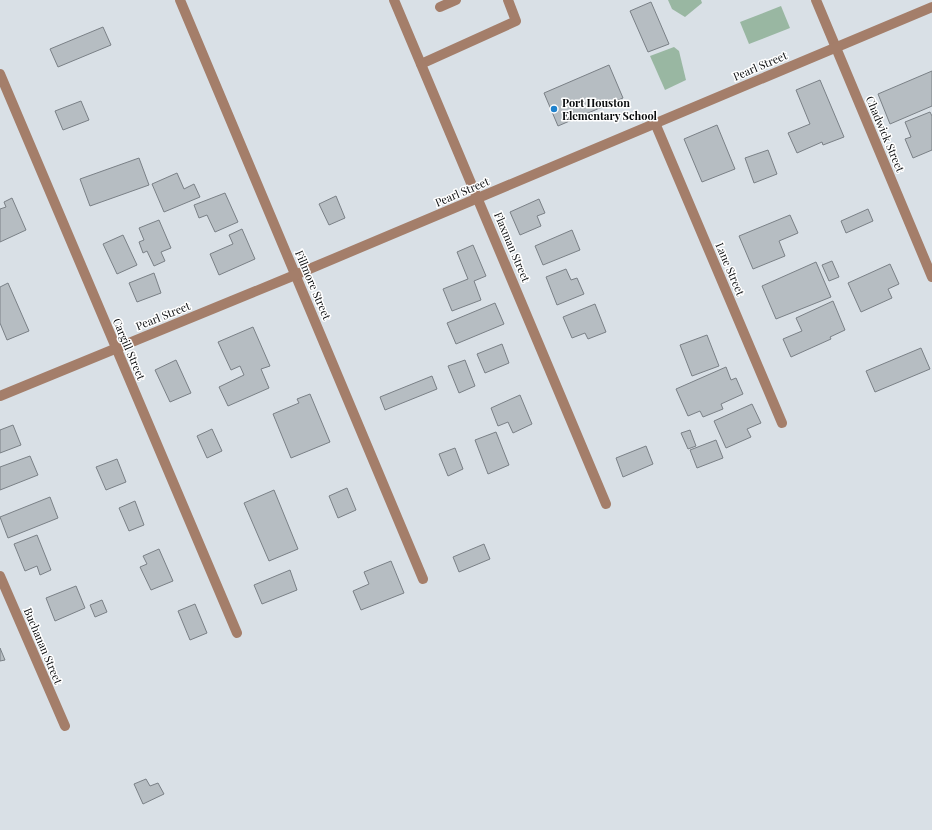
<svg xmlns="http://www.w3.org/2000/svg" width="932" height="830" viewBox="0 0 932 830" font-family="'Playfair Display',serif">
<rect width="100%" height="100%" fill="#d9e0e6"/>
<g fill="#99b7a2">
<polygon points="668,0 701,0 702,3 685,17 672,9"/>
<polygon points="781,6 790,28 749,44 740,22"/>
<polygon points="674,47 679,51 686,80 665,90 650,56"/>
</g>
<g fill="#b6bdc2" stroke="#7a8086">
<polygon points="651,2 669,44 648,52 630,11"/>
<polygon points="103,27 111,45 58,67 50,49"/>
<polygon points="609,65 623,98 558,126 544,93"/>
<polygon points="932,71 932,106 890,124 878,94"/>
<polygon points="820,80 844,137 823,145 822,142 797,153 788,133 810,124 796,90"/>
<polygon points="81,101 89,120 63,130 55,111"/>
<polygon points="930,112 932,116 932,150 913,158 905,139 911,137 905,122"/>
<polygon points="717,125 735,169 702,182 684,139"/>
<polygon points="768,150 777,174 754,183 745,158"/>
<polygon points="139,158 149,185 90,206 80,179"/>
<polygon points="177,173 184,189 194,184 200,197 164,212 152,184"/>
<polygon points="225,193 238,222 215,232 207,215 199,218 194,205"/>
<polygon points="336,196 345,218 329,225 319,204"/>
<polygon points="12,198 26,230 0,242 0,209 6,207 4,202"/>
<polygon points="539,199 545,213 537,216 541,226 520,235 510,212"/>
<polygon points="868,209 873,221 846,233 841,221"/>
<polygon points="790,215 798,233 779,241 785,256 753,269 739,236"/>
<polygon points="159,220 171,248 161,252 165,261 154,266 147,251 143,253 139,242 144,240 139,228"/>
<polygon points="242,229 255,259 219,275 210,254 233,244 229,235"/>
<polygon points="572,230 580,250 543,265 535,246"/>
<polygon points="123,235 137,265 117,274 103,244"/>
<polygon points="473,245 486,276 474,281 481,300 452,311 443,289 468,279 457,252"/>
<polygon points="832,261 839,277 829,281 822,265"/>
<polygon points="816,262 831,297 776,319 762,286"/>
<polygon points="890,264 899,284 888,289 892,298 861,312 848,283"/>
<polygon points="566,269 571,280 577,278 584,294 557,305 546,277"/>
<polygon points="154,273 161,293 137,302 129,283"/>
<polygon points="8,283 29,331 7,340 0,323 0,287"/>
<polygon points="833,301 845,330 830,337 831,339 791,357 783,339 802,331 796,318"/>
<polygon points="495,303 504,324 456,344 447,323"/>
<polygon points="595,304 606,332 588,339 585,333 572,338 563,317"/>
<polygon points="253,327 270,366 261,369 269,388 228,406 219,387 244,375 240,366 231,370 218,342"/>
<polygon points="707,335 719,366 692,376 680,345"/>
<polygon points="502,344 509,363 485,373 477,354"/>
<polygon points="921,348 930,369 875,392 866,371"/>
<polygon points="176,360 191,393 170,402 155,370"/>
<polygon points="465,360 475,386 459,393 448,366"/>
<polygon points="726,367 731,380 736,378 743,394 721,404 723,409 703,417 700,411 688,416 676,389"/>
<polygon points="432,376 437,389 385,410 380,397"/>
<polygon points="310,394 330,442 291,458 273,414 299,403 297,399"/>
<polygon points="520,395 532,424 513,433 508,422 498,426 491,408"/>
<polygon points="752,404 761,423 747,429 751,437 726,448 714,421"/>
<polygon points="13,425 21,445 0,453 0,430"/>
<polygon points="212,429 222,451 207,458 197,436"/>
<polygon points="690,430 696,446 688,449 681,433"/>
<polygon points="496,432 509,465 488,474 475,440"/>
<polygon points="716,440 723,458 697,468 690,450"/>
<polygon points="646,446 653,464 623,477 616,458"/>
<polygon points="455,448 463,469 448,476 439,454"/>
<polygon points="30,456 38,475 0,490 0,467"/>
<polygon points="117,459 126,482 106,490 96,467"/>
<polygon points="347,488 356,510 338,518 329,496"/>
<polygon points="274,490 298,549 269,561 244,503"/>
<polygon points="50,497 58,518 8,538 0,517"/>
<polygon points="135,501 144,525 129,531 119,508"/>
<polygon points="37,535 51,570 40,575 37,566 25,571 14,544"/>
<polygon points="484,544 490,559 459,572 453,557"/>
<polygon points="159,549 173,581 151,590 140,567 147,564 143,556"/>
<polygon points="391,561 404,593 361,610 353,591 369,584 364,572"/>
<polygon points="290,570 297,590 262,604 254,585"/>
<polygon points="76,586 85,608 55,621 46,598"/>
<polygon points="102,600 107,612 95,617 90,605"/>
<polygon points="195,604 207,633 190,640 178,611"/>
<polygon points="0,648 5,660 0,661"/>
<polygon points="146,779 150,786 158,783 164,794 143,804 134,784"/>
</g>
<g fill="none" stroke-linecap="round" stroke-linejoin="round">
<g stroke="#a47e6a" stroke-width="10">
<polyline points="440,7 456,0"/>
<polyline points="421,64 516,21 508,0"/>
</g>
<g stroke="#a47e6a" stroke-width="10">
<polyline points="180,0 423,579"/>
<polyline points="394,0 606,504"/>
<polyline points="816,0 932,277"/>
<polyline points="0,74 237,633"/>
<polyline points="655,123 782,423"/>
<polyline points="0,396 295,275 932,7"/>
<polyline points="0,576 65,726"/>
</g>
</g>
<circle fill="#1f82cd" stroke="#fff" stroke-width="1.5" cx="554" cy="109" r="4"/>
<g text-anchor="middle" stroke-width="3" stroke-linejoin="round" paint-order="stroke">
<g font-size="11" fill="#090b0d" stroke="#fff">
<text transform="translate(760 66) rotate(-23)" y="4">Pearl Street</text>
<text transform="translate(885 134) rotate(67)" y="4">Chadwick Street</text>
<text transform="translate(462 192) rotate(-23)" y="4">Pearl Street</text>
<text transform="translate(512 247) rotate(67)" y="4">Flaxman Street</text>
<text transform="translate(730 269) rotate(67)" y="4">Lane Street</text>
<text transform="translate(313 285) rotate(67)" y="4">Fillmore Street</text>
<text transform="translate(163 316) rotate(-22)" y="4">Pearl Street</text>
<text transform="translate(129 349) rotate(67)" y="4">Cargill Street</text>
<text transform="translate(43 646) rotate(67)" y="4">Buchanan Street</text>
</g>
<g font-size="11" font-weight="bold" fill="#090b0d" stroke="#fff" text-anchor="start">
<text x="562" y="107">Port Houston<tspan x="562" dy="13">Elementary School</tspan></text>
</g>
</g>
</svg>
